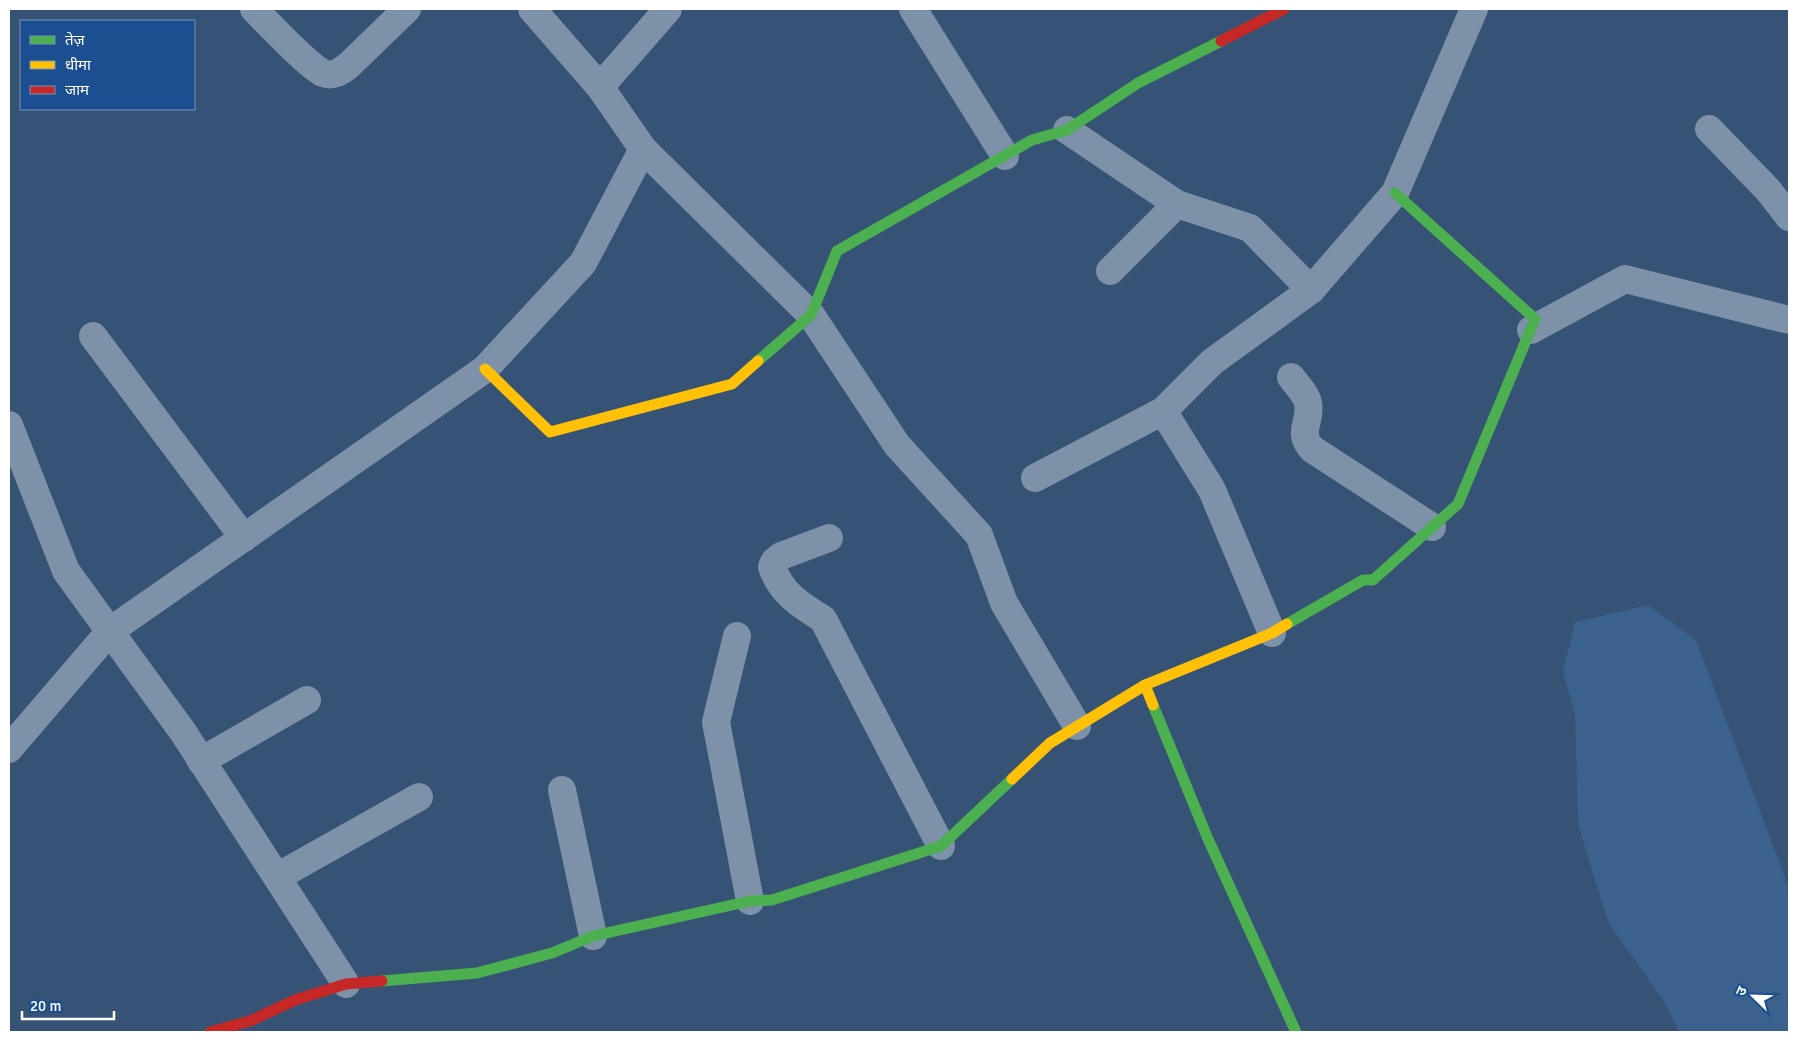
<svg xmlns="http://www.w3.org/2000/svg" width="1798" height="1041" viewBox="0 0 1798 1041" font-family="Signika,'Noto Sans Devanagari',sans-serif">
<rect width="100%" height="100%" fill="#365274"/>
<polygon fill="#3b618d" points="1648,605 1696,640 1789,888 1789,1032 1679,1032 1665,1003 1608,922 1578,824 1575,716 1563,671 1575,622"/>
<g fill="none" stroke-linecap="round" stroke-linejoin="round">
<g stroke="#7d92a8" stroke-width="28">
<path d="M254,9c14,14 54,57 69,64 10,4 17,-1 25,-7l59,-57"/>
<polyline points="532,9 600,87 643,149 811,315 897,445 979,535 1004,603 1077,726"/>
<polyline points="913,9 1005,156"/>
<polyline points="600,87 668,9"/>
<polyline points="1709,129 1768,190 1789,217"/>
<polyline points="1067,130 1177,204 1250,228 1311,290"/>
<polyline points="1110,271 1177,204"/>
<polyline points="1531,330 1625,279 1789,320"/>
<polyline points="93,336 244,538"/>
<path d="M1291,377c6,8 15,17 17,26 4,19 -12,28 4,46l120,78"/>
<polyline points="1163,411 1212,490 1272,633"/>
<polyline points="9,425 66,571 183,732 346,984"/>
<polyline points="1035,478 1163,411 1212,362 1311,290 1395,193 1474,9"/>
<path d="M829,538l-48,18 -7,6 -2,5c9,26 28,38 51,52l118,227"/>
<polyline points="737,636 716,722 750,901"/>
<polyline points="9,749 110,631 485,369 583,263 643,149"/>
<polyline points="201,761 307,700"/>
<polyline points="562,790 593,936"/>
<polyline points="277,877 419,797"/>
</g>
<g stroke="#4caf50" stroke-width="11">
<polyline points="758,361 811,315 837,251 1032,140 1067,130 1138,83 1221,41"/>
<polyline points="1287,624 1363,580 1373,580 1458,504 1535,319 1395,193"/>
<polyline points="1153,705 1208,839 1296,1032"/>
<polyline points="382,981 477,973 552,953 593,936 750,901 772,900 941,846 1012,779"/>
</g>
<g stroke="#ffc107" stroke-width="11">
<polyline points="485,369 550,432 732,384 758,361"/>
<polyline points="1153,705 1145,685 1272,633 1287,624"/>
<polyline points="1012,779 1050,743 1145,685"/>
</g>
<g stroke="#c62828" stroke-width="11">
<polyline points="1221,41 1284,9"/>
<polyline points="210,1032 250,1021 295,1000 346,984 382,981"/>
</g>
</g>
<rect width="1798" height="1041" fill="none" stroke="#ffffff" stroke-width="20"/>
<rect x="20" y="20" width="175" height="90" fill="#1b4f8f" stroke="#7695bc"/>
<rect x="30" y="36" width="25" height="8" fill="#4caf50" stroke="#7695bc"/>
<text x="65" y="45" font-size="15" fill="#ffffff">तेज़</text>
<rect x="30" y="61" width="25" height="8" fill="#ffc107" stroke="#7695bc"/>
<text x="65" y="70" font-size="15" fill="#ffffff">धीमा</text>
<rect x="30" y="86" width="25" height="8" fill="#c62828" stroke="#7695bc"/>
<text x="65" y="95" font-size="15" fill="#ffffff">जाम</text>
<g transform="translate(1753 996) rotate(293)" stroke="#1b4f8f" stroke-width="4" paint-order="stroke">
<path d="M0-4L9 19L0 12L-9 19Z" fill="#ffffff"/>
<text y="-8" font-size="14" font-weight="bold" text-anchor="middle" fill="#ffffff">उ</text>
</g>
<path d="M22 1011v8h92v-8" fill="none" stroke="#ffffff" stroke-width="2.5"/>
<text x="30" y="1011" font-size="15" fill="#ffffff" stroke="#1b4f8f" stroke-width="4" paint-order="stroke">20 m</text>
</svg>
